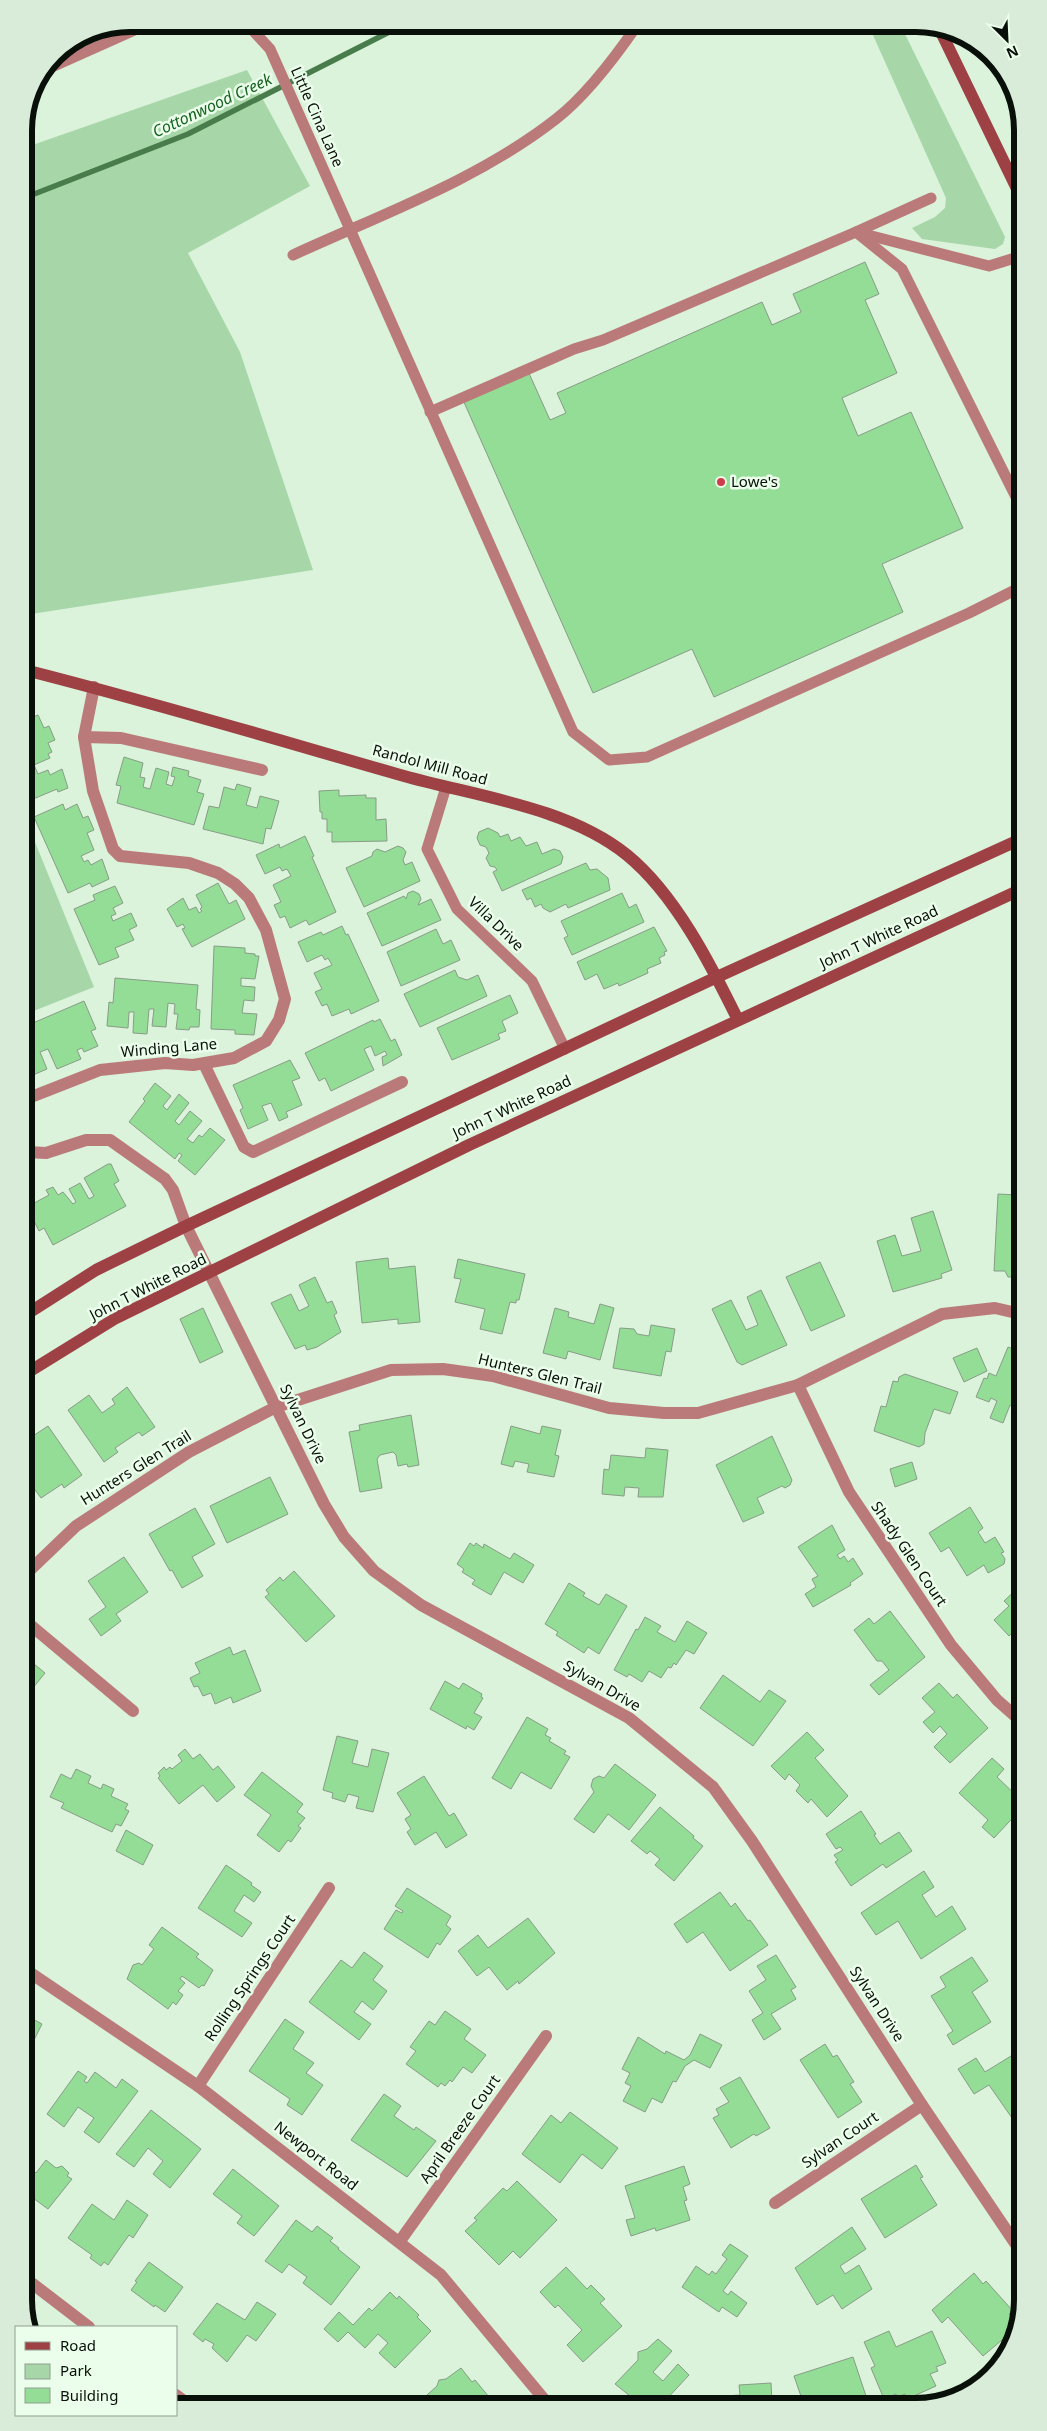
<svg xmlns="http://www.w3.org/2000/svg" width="1047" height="2431" viewBox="0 0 1047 2431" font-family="'Noto Sans',sans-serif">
<rect width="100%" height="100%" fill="#dbf2db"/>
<g fill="#a7d7a8">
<polygon points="868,24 900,24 1005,237 1003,244 995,249 922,239 912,228 935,217 945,208 946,198"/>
<polygon points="247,70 310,186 188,253 240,352 313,570 25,615 24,148"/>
<polygon points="26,820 94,987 26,1014"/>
</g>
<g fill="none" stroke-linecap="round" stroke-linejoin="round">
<polyline stroke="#497c4b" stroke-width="5.5" points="24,198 188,134 405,24"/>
</g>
<g fill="#94dd96" stroke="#879c87">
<polygon points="865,262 879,294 865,300 897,373 842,398 858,436 911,412 963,528 882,564 903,612 714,697 692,649 593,693 463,400 528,371 550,420 566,413 557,393 762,302 772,325 801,312 793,294"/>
<polygon points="38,715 44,728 49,726 55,740 48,743 52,752 48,754 50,758 34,765 38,774 48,770 50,775 62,769 68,788 58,792 57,789 26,802 25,720"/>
<polygon points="124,757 143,763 140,777 145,778 143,787 150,789 156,768 169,772 166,784 172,786 175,777 171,776 173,767 189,771 188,776 201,780 197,792 204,794 194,825 117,803 121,786 116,785"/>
<polygon points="237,784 251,788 246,805 257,808 260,796 279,801 271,829 266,828 263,844 203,829 209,806 219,808 224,787 235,790"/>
<polygon points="339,790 339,796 366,795 366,798 376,798 376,820 386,819 387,841 332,842 332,832 327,832 327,819 322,819 322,812 320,812 319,791"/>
<polygon points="63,804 65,810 77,804 83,818 88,816 94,830 87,833 94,850 81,856 84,862 88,860 91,865 102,859 109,879 92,887 90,883 68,893 34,817"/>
<polygon points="488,828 498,833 500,837 508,834 511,841 520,837 526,846 537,842 542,854 554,849 560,851 563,857 561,864 502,891 493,872 497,870 495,867 490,866 486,858 489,853 486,847 480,845 477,838 479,832"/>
<polygon points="305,836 314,856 312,857 336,912 309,925 306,920 290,928 285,916 280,918 274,905 281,902 273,885 291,876 287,869 282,871 280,867 265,874 256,855 279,844 280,848"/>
<polygon points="398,846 403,848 406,852 403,860 405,865 412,862 420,881 364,907 346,868 372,856 373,852 377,849 385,852"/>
<polygon points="586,863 590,870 597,869 608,878 610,890 568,908 566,904 550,912 543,908 541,904 535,907 531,898 527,900 522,890"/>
<polygon points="218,883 229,904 236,900 245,919 192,947 182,929 185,928 183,924 177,927 167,909 183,898 189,910 196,907 199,913 202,911 200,909 202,907 196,895"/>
<polygon points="115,886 123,903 113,908 116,914 111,916 113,921 131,913 137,926 129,930 134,940 115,948 119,957 99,965 74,909 95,900 93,895"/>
<polygon points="413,891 419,894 421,899 418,905 431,899 441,920 382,946 367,913 404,896 406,899 408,893"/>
<polygon points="622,893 629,908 636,904 644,922 572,955 564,938 568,936 561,921"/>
<polygon points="342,926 346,935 348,934 379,1001 351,1014 349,1009 332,1016 327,1004 322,1006 315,992 322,989 314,973 332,965 328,958 325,960 322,955 307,962 298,942 321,932 323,935"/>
<polygon points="654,927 667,951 664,952 665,955 659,958 661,963 647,969 648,973 619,986 618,983 604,989 597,974 585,980 577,962"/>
<polygon points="436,929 443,944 451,940 460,960 401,986 387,952"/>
<polygon points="214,946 245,948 245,953 255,954 255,956 259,956 255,979 241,978 241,986 255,987 254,1001 244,1000 242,1013 257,1014 254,1035 235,1034 235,1030 211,1029"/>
<polygon points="455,970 458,977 467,980 478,975 487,996 420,1027 404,994"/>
<polygon points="115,978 198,985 196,1009 200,1010 199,1027 190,1027 189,1030 176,1029 178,1014 174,1014 175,1004 168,1003 166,1027 152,1026 154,1009 149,1009 147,1034 133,1033 134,1012 129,1012 128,1028 107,1026 109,1002 113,1003"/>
<polygon points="510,995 518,1013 502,1021 506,1031 498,1034 500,1039 452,1060 437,1028"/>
<polygon points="84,1001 96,1029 91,1031 98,1046 84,1052 82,1048 77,1050 81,1059 57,1069 48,1049 40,1052 47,1069 26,1078 26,1026"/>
<polygon points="380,1019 391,1041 395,1039 402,1055 383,1066 382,1057 387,1055 385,1051 375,1056 371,1046 364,1049 374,1070 331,1091 325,1078 319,1081 305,1053 373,1020 374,1022"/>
<polygon points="290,1060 300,1078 292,1081 302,1105 286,1112 288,1117 279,1121 271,1103 262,1106 268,1120 248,1129 240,1110 243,1108 233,1085"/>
<polygon points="155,1083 171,1096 163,1106 167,1110 179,1094 189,1103 175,1121 179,1125 190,1111 202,1121 187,1139 193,1143 199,1135 202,1137 210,1128 225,1140 195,1175 178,1161 182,1155 179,1153 175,1159 129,1122 145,1101 143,1099"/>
<polygon points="108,1164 111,1164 119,1181 114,1184 126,1206 53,1245 44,1228 39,1231 27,1207 49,1195 46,1190 53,1187 58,1195 63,1192 73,1204 76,1202 69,1189 80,1183 89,1199 94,1196 84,1178"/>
<polygon points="998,1194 1018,1195 1016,1229 1020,1230 1021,1275 1018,1277 1008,1277 1005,1271 994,1271"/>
<polygon points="933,1211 952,1270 941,1274 942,1278 893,1292 877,1241 895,1235 902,1256 921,1251 911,1218"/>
<polygon points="388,1258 389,1269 415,1266 420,1322 398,1324 398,1319 362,1323 356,1262"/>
<polygon points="458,1259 525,1274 519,1300 516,1300 516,1303 510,1302 502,1334 480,1329 485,1309 455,1302 461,1279 454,1278"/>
<polygon points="820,1262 845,1316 811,1331 786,1277"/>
<polygon points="315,1277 327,1303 332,1301 337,1313 334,1315 341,1332 317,1347 307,1350 305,1345 295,1349 271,1303 291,1294 299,1311 309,1306 299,1285"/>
<polygon points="761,1290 787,1345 742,1365 737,1362 712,1309 731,1300 746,1330 758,1325 747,1297"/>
<polygon points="600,1304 614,1308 600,1360 568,1351 566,1359 543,1353 555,1308 569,1312 568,1317 594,1324"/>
<polygon points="203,1308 223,1352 200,1363 180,1319"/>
<polygon points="651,1325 675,1329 671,1352 666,1351 661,1376 613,1368 620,1328 634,1329 637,1334 649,1336"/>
<polygon points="1008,1347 1021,1352 1021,1411 1010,1405 1003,1423 990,1418 997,1401 991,1398 989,1402 976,1397 984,1378 987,1379 989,1373 996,1376"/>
<polygon points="977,1348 987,1371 964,1382 953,1358"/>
<polygon points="905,1374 958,1392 950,1414 934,1409 925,1433 924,1444 919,1447 874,1431 881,1406 886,1407 893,1381 898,1382 899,1377"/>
<polygon points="127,1387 155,1427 142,1436 139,1432 115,1448 118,1452 104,1462 68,1410 89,1395 102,1413 115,1404 112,1399"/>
<polygon points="411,1415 419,1465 408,1467 407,1464 398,1466 396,1455 393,1452 380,1455 377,1459 382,1488 360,1492 349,1432 360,1430 359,1425"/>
<polygon points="48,1426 82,1475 64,1488 62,1484 41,1498 27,1479 27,1440"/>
<polygon points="511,1426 540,1434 542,1426 561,1430 555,1455 559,1456 554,1477 527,1472 529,1464 515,1461 513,1467 501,1464"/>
<polygon points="772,1436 792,1480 790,1485 785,1488 782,1486 757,1498 764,1513 743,1522 716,1465"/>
<polygon points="646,1448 668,1450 663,1497 638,1497 639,1488 625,1487 624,1496 602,1494 604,1469 609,1470 611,1455 645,1458"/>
<polygon points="912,1462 917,1479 895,1487 890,1469"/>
<polygon points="270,1477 288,1514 227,1543 210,1506"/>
<polygon points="970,1507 983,1528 978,1532 985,1543 995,1537 1004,1552 1001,1553 1005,1559 1004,1564 988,1573 984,1565 967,1576 949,1547 941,1552 929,1533"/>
<polygon points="195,1508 215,1544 192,1557 203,1576 182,1588 172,1570 170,1571 149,1534"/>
<polygon points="832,1525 845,1550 837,1555 840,1559 844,1556 848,1562 853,1558 863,1574 850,1583 851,1585 813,1607 805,1594 816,1587 812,1579 818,1576 798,1547"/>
<polygon points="470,1543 474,1546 476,1543 483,1548 484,1544 510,1559 514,1553 534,1565 523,1583 504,1572 491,1595 472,1584 475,1580 462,1572 464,1569 457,1564"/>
<polygon points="124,1557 148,1592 116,1614 121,1621 101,1636 89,1619 106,1607 88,1581"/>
<polygon points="294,1571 335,1616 306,1642 265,1597 269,1594 266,1590 280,1577 283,1581"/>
<polygon points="569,1583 585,1593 583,1596 599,1605 606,1594 627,1606 599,1654 588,1647 584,1653 556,1635 558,1632 545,1624"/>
<polygon points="1020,1586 1021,1587 1022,1644 1011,1634 1009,1636 994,1620 1009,1606 1004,1601"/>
<polygon points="890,1611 925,1657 879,1695 870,1685 889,1670 882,1661 877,1661 854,1630 869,1618 874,1624"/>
<polygon points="645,1617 661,1626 657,1632 675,1642 687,1621 707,1633 694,1654 686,1650 676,1665 674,1663 671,1668 668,1667 661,1678 649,1671 642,1682 629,1674 627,1677 614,1670 636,1629 638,1630"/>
<polygon points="230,1647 233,1655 245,1650 261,1691 233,1703 231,1697 215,1704 211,1693 203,1696 198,1686 194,1687 190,1678 200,1673 195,1663"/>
<polygon points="28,1659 45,1673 28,1694"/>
<polygon points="723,1675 760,1702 769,1690 786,1701 753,1746 700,1708"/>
<polygon points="445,1681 459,1689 463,1683 482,1694 481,1697 483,1698 474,1713 482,1717 474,1730 467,1726 466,1729 430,1709"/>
<polygon points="939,1683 953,1698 957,1694 988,1728 950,1763 934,1747 947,1734 940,1726 933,1733 923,1722 935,1712 922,1698"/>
<polygon points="527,1717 548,1729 545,1735 551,1738 549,1741 566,1751 564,1754 570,1757 551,1789 521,1772 511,1789 492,1778"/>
<polygon points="807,1732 824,1750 815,1758 848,1796 827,1817 811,1799 808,1803 796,1791 800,1785 789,1774 785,1780 771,1766"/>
<polygon points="337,1736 358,1741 352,1763 368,1767 372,1749 389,1753 373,1812 356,1808 359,1797 348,1794 345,1802 332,1798 333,1793 323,1790"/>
<polygon points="185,1749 193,1759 200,1754 213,1770 218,1766 235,1787 217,1802 203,1785 179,1804 158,1778 160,1776 158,1773 164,1767 166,1770 170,1767 172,1769 182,1761 178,1755"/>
<polygon points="992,1758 1004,1769 997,1777 1022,1801 1022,1808 994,1838 982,1827 988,1820 959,1793"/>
<polygon points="615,1764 656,1795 629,1830 608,1814 594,1833 574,1819 594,1792 591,1786 593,1779 599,1776 604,1778"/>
<polygon points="76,1769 91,1776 88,1783 101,1789 103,1784 114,1789 111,1796 128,1804 125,1809 129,1811 121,1826 116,1824 112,1832 61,1808 64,1803 50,1797 61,1774 71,1779"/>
<polygon points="262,1772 303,1804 297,1812 305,1818 298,1826 301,1828 291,1842 288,1840 279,1852 257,1835 271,1815 244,1795"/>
<polygon points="424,1776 449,1816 454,1813 467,1835 446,1848 436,1832 415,1845 407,1832 411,1829 405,1819 411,1815 397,1793"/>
<polygon points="660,1807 694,1836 693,1838 703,1846 674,1881 655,1865 660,1859 650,1851 647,1854 631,1841"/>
<polygon points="861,1811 876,1834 874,1835 880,1844 899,1832 912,1851 886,1868 883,1864 851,1886 835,1862 838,1860 834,1855 843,1850 840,1847 836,1849 826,1834"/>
<polygon points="126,1830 153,1845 143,1865 116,1851"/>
<polygon points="226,1865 252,1883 251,1885 261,1892 254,1902 244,1895 234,1911 252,1923 242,1937 198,1908"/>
<polygon points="924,1871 934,1887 922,1895 936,1917 952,1906 966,1929 921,1959 898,1921 876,1935 861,1913"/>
<polygon points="407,1888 451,1916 446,1925 451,1929 440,1945 437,1943 428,1958 384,1929 396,1910 402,1913 403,1911 395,1906"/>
<polygon points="720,1892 731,1907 735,1903 748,1921 750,1920 768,1945 730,1971 703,1932 687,1943 674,1924"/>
<polygon points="528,1918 555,1953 519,1984 518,1981 507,1990 489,1967 477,1976 458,1951 478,1935 488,1948"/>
<polygon points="162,1927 199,1954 196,1957 213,1970 204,1986 202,1985 199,1988 182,1976 180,1979 185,1983 178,1991 183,1995 176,2005 173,2002 168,2009 127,1979 133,1965 139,1963 142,1965 154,1949 149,1945"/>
<polygon points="364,1952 383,1966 373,1980 387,1991 373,2010 362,2001 354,2012 371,2024 359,2040 309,2002 341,1960 352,1968"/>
<polygon points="776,1955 796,1987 791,1990 796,1999 771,2014 781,2029 764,2040 752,2020 763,2013 749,1991 766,1980 757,1966"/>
<polygon points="972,1957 988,1981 972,1992 991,2022 953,2045 947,2035 953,2031 931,1996 946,1987 940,1977"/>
<polygon points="445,2011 471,2029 464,2039 486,2055 472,2073 463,2067 452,2082 450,2080 445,2086 441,2083 438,2087 406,2064 416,2051 410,2047 429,2021 435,2025"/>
<polygon points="29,2017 42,2024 29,2050"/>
<polygon points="285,2019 304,2032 293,2049 314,2063 306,2073 323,2085 302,2115 287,2105 290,2099 249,2071"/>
<polygon points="700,2034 722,2045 710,2068 694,2060 685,2066 676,2082 673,2081 662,2103 652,2098 645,2112 623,2101 631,2086 625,2083 630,2073 622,2069 638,2037 665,2054 666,2051 684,2060 690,2055"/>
<polygon points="825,2044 833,2057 837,2055 854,2082 850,2084 862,2102 838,2118 800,2060"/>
<polygon points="1011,2056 1023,2075 1022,2120 1018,2114 1012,2118 989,2085 974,2094 958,2069 976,2058 985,2072"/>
<polygon points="78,2071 87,2077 84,2081 87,2083 95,2072 116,2088 122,2079 138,2091 99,2143 84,2132 94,2118 78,2107 64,2127 47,2114"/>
<polygon points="740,2077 770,2128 756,2136 754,2134 731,2148 713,2118 719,2115 716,2109 729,2102 720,2088"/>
<polygon points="384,2094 401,2106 394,2116 414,2130 416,2127 436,2141 407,2177 351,2140"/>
<polygon points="151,2110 201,2149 170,2188 153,2174 163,2161 148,2148 134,2167 116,2154"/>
<polygon points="570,2112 618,2148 602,2169 582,2154 560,2183 522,2154 551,2115 561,2123"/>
<polygon points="46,2160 56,2168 62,2166 69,2173 67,2176 72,2179 48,2209 33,2198 29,2203 29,2168 36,2173"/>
<polygon points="916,2165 923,2177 920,2178 937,2205 885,2238 861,2199"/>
<polygon points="684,2166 690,2184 683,2187 687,2200 684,2201 690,2220 656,2231 655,2228 631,2236 626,2220 635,2218 625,2186"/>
<polygon points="233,2169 279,2206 254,2236 237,2223 242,2216 213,2194"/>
<polygon points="517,2181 557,2220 520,2258 513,2251 499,2265 465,2231 477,2220 474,2218 503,2188 507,2191"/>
<polygon points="127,2200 148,2215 133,2238 129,2235 108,2265 104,2262 101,2266 90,2258 92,2255 68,2238 92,2204 114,2220"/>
<polygon points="296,2220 312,2232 317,2226 333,2238 330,2241 339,2248 338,2249 360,2267 331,2305 303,2283 307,2277 289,2264 282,2273 265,2261"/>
<polygon points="852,2227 866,2249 840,2266 845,2274 859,2265 872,2289 842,2309 833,2295 817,2305 795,2268"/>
<polygon points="730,2244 748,2256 723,2291 728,2295 731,2291 747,2303 737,2317 722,2307 719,2312 682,2287 696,2266 709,2275 712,2271 716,2274 727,2259 722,2255"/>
<polygon points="149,2262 183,2287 165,2312 155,2305 154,2307 131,2290 137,2282 135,2281"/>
<polygon points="566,2267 587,2289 591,2285 605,2299 600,2303 622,2326 583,2362 567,2345 582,2330 558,2305 555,2308 540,2292"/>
<polygon points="974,2273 983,2284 986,2281 1013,2311 1009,2314 1017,2322 1015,2329 983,2356 948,2317 942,2323 932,2310"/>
<polygon points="390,2292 397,2299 399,2296 419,2315 417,2317 431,2331 395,2368 379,2353 388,2343 378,2334 365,2348 348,2332 338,2342 324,2329 339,2312 353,2325 369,2308 372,2311"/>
<polygon points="257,2302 276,2314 256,2341 247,2335 227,2362 212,2348 214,2344 205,2339 203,2342 193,2334 217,2303 245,2320"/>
<polygon points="889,2331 896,2347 932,2331 946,2363 936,2367 938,2371 930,2374 936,2386 907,2399 905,2394 897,2397 896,2394 884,2399 871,2368 875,2366 864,2342"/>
<polygon points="658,2339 672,2351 653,2372 663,2381 678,2364 689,2375 663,2403 640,2404 615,2384 638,2360 638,2352 647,2349"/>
<polygon points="853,2357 868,2402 803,2402 794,2376"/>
<polygon points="461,2368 472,2382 475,2380 489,2397 486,2400 490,2405 416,2405 437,2386 439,2380 446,2379"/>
<polygon points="771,2383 772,2403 695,2403 695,2398 740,2395 739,2385"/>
</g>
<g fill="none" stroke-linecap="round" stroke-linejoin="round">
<g stroke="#bb7a7a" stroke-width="11">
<polyline points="247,24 270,49 573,732 609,760 647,757 969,613 1019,588"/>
<polyline points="45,70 148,24"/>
<polyline points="931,198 856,232 902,269 1019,503"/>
<path d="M293,255c89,-41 185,-75 263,-136 31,-24 60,-63 82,-95"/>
<polyline points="430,412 574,349 603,340 856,232 989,266 1018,257"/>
<polyline points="446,787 427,849 457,909 532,981 565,1049"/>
</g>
<g stroke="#bb7a7a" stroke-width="12">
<polyline points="84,737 121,738 262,770"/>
<polyline points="204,1064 244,1147 253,1152 402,1082"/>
<polyline points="26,1099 100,1070 165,1063 193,1065 234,1058 266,1041 279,1020 285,999 266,930 249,898 235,884 218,873 189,863 120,856 113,849 93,791 84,737 94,687"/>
<polyline points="27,1152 46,1153 86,1140 110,1140 165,1179 173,1190 186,1226 324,1504 344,1537 374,1571 421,1605 629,1718 713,1787 752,1841 922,2105 1023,2255"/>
<polyline points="798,1385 849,1492 951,1645 997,1700 1022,1722"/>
<polyline points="28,1572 76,1526 189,1452 276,1407 391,1370 443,1369 493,1376 609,1408 664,1413 698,1413 798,1385 942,1314 995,1308 1021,1314"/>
<polyline points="28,1623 133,1711"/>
<polyline points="29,1972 198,2086 441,2275 548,2404"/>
<polyline points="198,2086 329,1888"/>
<polyline points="775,2203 922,2105"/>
<polyline points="400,2241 546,2036"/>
<polyline points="29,2281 89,2327"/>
<polyline points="176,2395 192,2407"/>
</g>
<g stroke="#9d4145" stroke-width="12">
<polyline points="940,30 1018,191"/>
<path d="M25,670c127,32 253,70 379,106 71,20 164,31 223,79 48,39 84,110 111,165"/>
<polyline points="27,1314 96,1270 186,1226 717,977 1019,840"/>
<polyline points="27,1373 116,1318 469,1145 1020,890"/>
</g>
</g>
<circle fill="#cd3d4b" stroke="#ebfeeb" stroke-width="2" cx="721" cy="482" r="5"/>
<g text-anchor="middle" stroke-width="5" stroke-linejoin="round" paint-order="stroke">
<g font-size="15" fill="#091009" stroke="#ebfeeb">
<text transform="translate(317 117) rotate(66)" y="5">Little Cina Lane</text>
<text transform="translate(430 765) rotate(15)" y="5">Randol Mill Road</text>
<text transform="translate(496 924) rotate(44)" y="5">Villa Drive</text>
<text transform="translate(879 937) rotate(-25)" y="5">John T White Road</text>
<text transform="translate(169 1048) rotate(-5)" y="5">Winding Lane</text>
<text transform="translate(512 1107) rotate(-25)" y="5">John T White Road</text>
<text transform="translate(148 1287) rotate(-27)" y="5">John T White Road</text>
<text transform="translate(540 1374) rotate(14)" y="5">Hunters Glen Trail</text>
<text transform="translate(303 1424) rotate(64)" y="5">Sylvan Drive</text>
<text transform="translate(136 1468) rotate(-32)" y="5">Hunters Glen Trail</text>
<text transform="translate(909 1554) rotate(56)" y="5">Shady Glen Court</text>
<text transform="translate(602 1686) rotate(30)" y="5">Sylvan Drive</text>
<text transform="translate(250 1978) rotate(-56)" y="5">Rolling Springs Court</text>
<text transform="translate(877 2004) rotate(57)" y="5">Sylvan Drive</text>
<text transform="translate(460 2129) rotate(-55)" y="5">April Breeze Court</text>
<text transform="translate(840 2140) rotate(-34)" y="5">Sylvan Court</text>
<text transform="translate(316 2156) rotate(38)" y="5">Newport Road</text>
</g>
<g font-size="15" fill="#091009" stroke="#ebfeeb" text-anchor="start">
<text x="731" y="487">Lowe's</text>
</g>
<g font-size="16" font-style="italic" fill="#186322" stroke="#ebfeeb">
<text transform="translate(212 105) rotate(-25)" y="6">Cottonwood Creek</text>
</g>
</g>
<path d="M0 0H1047V2431H0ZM130 32H916A98 98 0 0 1 1014 130V2300A98 98 0 0 1 916 2398H130A98 98 0 0 1 32 2300V130A98 98 0 0 1 130 32Z" fill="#d9ebd9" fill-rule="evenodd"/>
<path fill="none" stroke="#091009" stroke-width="6" d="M130 32H916A98 98 0 0 1 1014 130V2300A98 98 0 0 1 916 2398H130A98 98 0 0 1 32 2300V130A98 98 0 0 1 130 32Z"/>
<rect x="15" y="2326" width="162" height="90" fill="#ebfeeb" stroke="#919f91"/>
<rect x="25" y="2342" width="25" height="8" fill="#9d4145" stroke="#919f91"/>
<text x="60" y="2351" font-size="15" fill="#091009">Road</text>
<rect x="25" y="2364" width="25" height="15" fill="#a7d7a8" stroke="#919f91"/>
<text x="60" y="2376" font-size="15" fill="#091009">Park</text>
<rect x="25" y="2388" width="25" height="15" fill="#94dd96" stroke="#919f91"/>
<text x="60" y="2401" font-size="15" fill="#091009">Building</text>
<g transform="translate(1007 40) rotate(156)" stroke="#ebfeeb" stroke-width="4" paint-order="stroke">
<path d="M0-4L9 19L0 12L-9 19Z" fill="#091009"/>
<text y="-8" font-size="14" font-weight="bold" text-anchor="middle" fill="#091009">N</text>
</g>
</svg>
